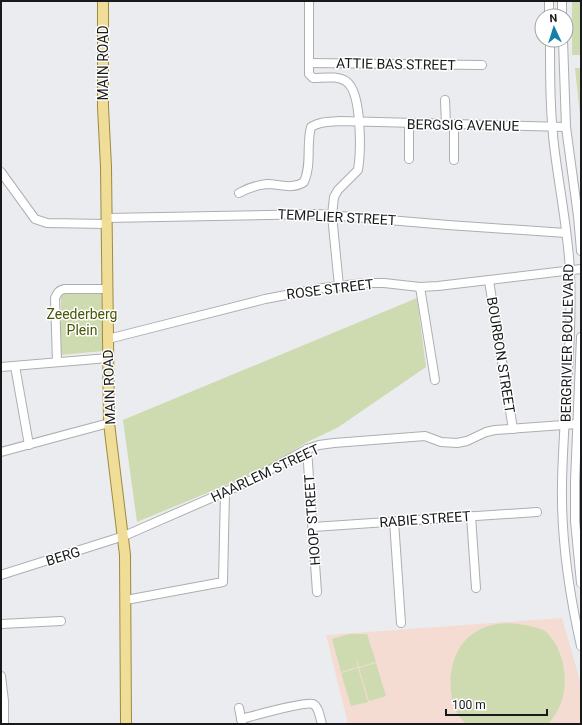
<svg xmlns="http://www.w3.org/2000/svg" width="582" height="725" viewBox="0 0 582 725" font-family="Roboto,sans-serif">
<rect width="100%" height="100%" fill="#eaecf0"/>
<polygon fill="#f4dcd2" points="562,618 581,684 581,724 348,724 326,635"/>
<g fill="#cedab0">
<rect x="572" y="1" width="9" height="54"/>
<polygon points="575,68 581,68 581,124"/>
<polygon points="101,292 103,351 61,355 61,294"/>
<polygon points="417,298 426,367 337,428 307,442 274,463 248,476 137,522 123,420"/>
<path d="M506,623c12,1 26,2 37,7 5,2 9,9 12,13 14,25 14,59 -7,81h-82c-4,-4 -9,-10 -11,-15 -10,-27 -4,-65 24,-79 9,-5 18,-6 27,-7z"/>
<polygon points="349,634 367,634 376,662 359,667 355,655 358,667 341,672 332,639"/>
<polygon points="376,663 386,696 369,701 359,668"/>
<polygon points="358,668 368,702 351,706 341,673"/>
</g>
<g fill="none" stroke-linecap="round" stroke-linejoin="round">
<g stroke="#acaeb2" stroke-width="10">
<g id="minor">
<path d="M309,1v73l4,4c10,0 25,-3 34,4 15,12 14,69 11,88l-20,20 -4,7 -2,18 7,71"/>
<polyline points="549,1 549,16"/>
<polyline points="562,1 562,16"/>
<path d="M550,40c0,37 0,76 5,113 5,39 13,79 15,118 3,72 -7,143 -8,214 -1,54 7,108 19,161"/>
<polyline points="563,40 566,127 578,216 581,251"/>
<polyline points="309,63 482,65"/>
<polyline points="445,100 446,125"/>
<polyline points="454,125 454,160"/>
<polyline points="409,159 409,124"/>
<polyline points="1,172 35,219 47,223 107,224"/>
<path d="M239,193c9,-5 18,-8 28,-9 13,0 25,6 37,-2 8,-18 2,-37 7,-55 9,-6 19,-5 29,-6l226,6"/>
<polyline points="106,218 317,214 448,225 566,233"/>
<polyline points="489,281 513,429"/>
<polyline points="420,287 435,380"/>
<polyline points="581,337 575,481 575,521 581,583"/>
<polyline points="108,339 265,299 323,288 364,283 384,283 420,287 438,286 581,269"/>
<path d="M57,362l-2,-64c3,-6 4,-8 10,-9h42"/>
<polyline points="15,366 29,445"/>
<polyline points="1,367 108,358"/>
<polyline points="307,449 317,592"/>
<polyline points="1,452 109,423"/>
<polyline points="471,516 476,588"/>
<polyline points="394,521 401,623"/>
<polyline points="313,527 537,512"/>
<polyline points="1,575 124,536 250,481 307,449 319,445 334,443 425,436 441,442 457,443 467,441 486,432 495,430 577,424"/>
<polyline points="126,600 223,582 225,492"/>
<polyline points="1,624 61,621"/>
<polyline points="1,676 4,701 4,724"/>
<polyline points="239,708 242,723"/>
<path d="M241,719c12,-3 64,-18 72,-15 6,3 7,14 9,20"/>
</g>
</g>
<g stroke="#9e8b3f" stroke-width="12">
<polyline id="major" points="103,1 103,107 106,167 109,423 125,555 126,724"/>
</g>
<use href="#minor" stroke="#fff" stroke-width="8"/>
<use href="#major" stroke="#f0de98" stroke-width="10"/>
</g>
<g text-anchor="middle" stroke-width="3" stroke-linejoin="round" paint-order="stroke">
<g font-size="14" fill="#18191a" stroke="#fff">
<text transform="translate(103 63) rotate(-90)" y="5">MAIN ROAD</text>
<text transform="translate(396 64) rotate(1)" y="5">ATTIE BAS STREET</text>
<text transform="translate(463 125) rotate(1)" y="5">BERGSIG AVENUE</text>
<text transform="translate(337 217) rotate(3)" y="5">TEMPLIER STREET</text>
<text transform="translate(330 289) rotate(-7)" y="5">ROSE STREET</text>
<text transform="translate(567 343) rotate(-89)" y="5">BERGRIVIER BOULEVARD</text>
<text transform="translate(501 355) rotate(81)" y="5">BOURBON STREET</text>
<text transform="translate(109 387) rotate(-92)" y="5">MAIN ROAD</text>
<text transform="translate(265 473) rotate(-25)" y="5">HAARLEM STREET</text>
<text transform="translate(425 519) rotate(-4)" y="5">RABIE STREET</text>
<text transform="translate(312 520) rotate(-94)" y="5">HOOP STREET</text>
<text transform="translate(63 556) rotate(-17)" y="5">BERG</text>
</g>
<g font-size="14" fill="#485604" stroke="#fff">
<text x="82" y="319">Zeederberg<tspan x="82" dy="16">Plein</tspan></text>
</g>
</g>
<rect width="582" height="725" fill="none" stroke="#18191a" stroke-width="4"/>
<g transform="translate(554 28) rotate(356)"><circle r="19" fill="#ffffff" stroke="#a3a3a3"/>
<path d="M0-3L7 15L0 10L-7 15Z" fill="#1380a8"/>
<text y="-6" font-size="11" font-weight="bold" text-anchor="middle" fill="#18191a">N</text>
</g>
<path d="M446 709v6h101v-6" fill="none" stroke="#18191a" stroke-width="2"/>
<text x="452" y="709" font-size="12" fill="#18191a" stroke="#ffffff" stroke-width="3" paint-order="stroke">100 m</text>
</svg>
